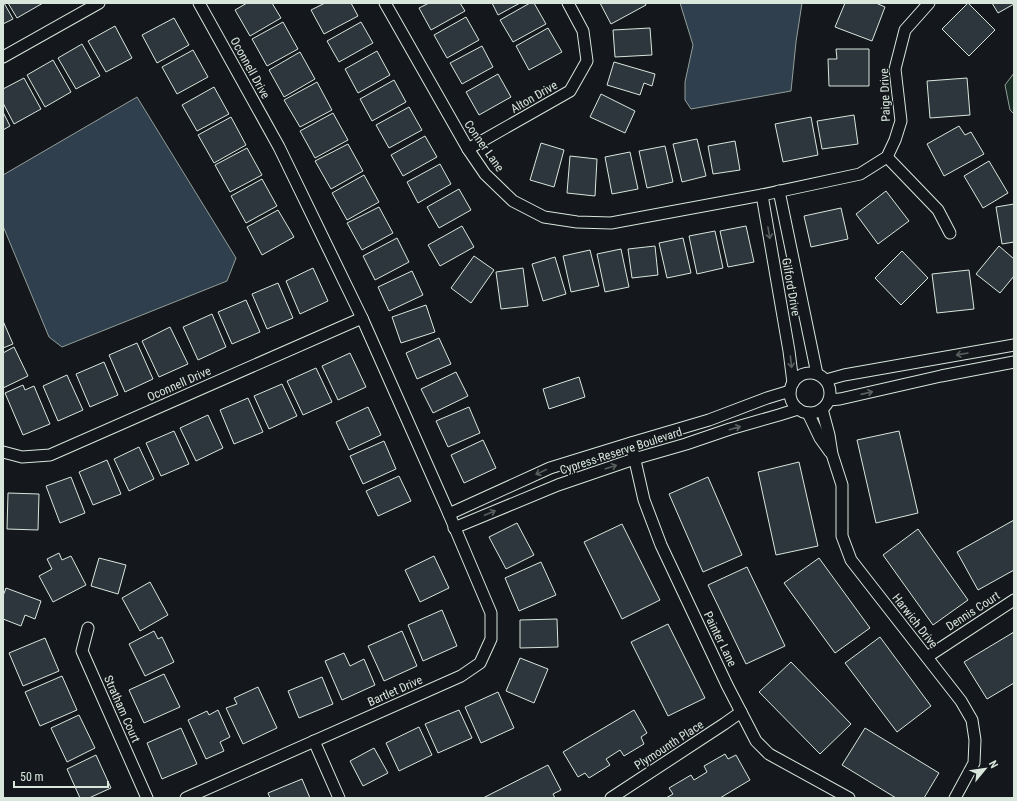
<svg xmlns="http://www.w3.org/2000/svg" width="1017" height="801" viewBox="0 0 1017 801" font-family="'Roboto Condensed',sans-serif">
<rect width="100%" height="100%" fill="#14181c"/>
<polygon fill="#1a2d24" stroke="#939e99" points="1014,73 1014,114 1010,110 1005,85"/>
<g fill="#2f3f4d" stroke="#939e99">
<polygon points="680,3 802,3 796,42 791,91 691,109 685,100 685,82 693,45"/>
<polygon points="137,97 236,258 227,281 62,347 49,337 3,226 3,175"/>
</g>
<g fill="#2c363c" stroke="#d8e6dc">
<polygon points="3,3 4,3 13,19 3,24"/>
<polygon points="8,3 43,3 17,18"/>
<polygon points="247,3 272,3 281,18 250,36 235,10"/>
<polygon points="325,3 351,3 358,16 324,34 311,10"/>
<polygon points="429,3 460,3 465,11 431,30 419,8"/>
<polygon points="492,3 520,3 498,15"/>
<polygon points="530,3 534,3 546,24 513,42 500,20"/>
<polygon points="600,3 645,3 646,5 611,24"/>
<polygon points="845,3 876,3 885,7 872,41 835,27"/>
<polygon points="968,3 995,30 969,56 942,29"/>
<polygon points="992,3 1014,3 1014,4 998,13"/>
<polygon points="466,17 479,40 447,58 434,35"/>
<polygon points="174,18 189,45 157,63 142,35"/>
<polygon points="283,22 298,49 267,66 252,39"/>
<polygon points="361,22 373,43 339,62 327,41"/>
<polygon points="115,26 132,58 106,72 88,41"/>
<polygon points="548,28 562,52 529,70 516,46"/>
<polygon points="650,28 652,55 615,57 613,30"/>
<polygon points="82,44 100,76 76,89 58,58"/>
<polygon points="482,46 493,67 462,84 450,63"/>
<polygon points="836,49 869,49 869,86 829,86 828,59 837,59"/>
<polygon points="193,50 208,77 177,94 162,67"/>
<polygon points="377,51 390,75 358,93 345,69"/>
<polygon points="300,52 315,79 284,97 269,70"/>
<polygon points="53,60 71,92 45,107 27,75"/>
<polygon points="614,62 655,74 652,86 644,83 640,95 607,85"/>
<polygon points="498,74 511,97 479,115 466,92"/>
<polygon points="24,78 41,109 14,124 3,103 3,89"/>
<polygon points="967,78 970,115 930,118 927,81"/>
<polygon points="394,80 406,102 372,121 360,99"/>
<polygon points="317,82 332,110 300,127 284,100"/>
<polygon points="214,87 229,114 197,131 182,105"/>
<polygon points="601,94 635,111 625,133 590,117"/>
<polygon points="409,107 422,130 389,148 376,125"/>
<polygon points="3,112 10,126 3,130"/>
<polygon points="333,113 348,140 315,158 300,131"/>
<polygon points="854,115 858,144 822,149 817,121"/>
<polygon points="231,117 246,145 214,163 198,135"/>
<polygon points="811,117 818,155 783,162 775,124"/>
<polygon points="959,126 965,135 971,132 984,154 944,176 927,144"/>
<polygon points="425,136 437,157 403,176 391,155"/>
<polygon points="697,139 706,176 682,182 673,144"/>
<polygon points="735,141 740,170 713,174 708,146"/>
<polygon points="541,143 564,150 554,187 530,180"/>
<polygon points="348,144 363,171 331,189 315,161"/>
<polygon points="665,146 673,182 647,188 639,151"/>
<polygon points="247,148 262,175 230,192 215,165"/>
<polygon points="630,152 638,189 612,194 605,157"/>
<polygon points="570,156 597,159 595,196 567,193"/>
<polygon points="989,161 1008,193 983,208 964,176"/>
<polygon points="440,164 451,184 418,203 407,182"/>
<polygon points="364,175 379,202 347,220 332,193"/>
<polygon points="262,179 277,206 246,223 231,196"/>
<polygon points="459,189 471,210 439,228 427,207"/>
<polygon points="886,191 909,221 878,244 856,214"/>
<polygon points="1014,204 1014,242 1002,244 996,207"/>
<polygon points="379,207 393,233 362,250 347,223"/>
<polygon points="841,208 848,239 811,247 804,216"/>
<polygon points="278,210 294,237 262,255 247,227"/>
<polygon points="462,226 474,247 440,266 428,245"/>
<polygon points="746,226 754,262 728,267 720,231"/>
<polygon points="715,231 723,268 697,274 689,236"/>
<polygon points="397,238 409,262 375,280 363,256"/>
<polygon points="683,238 691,273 667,278 659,243"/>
<polygon points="655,246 658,275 632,278 628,249"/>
<polygon points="999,246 1014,259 1014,276 1000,293 976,274"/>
<polygon points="621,249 629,287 605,292 597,254"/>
<polygon points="590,250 599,286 571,292 563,256"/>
<polygon points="902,251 928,278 901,305 875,278"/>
<polygon points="474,256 494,270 471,303 451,288"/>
<polygon points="555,257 566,294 543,301 532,264"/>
<polygon points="313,268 328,301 300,314 286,281"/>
<polygon points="523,268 528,306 501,309 496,272"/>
<polygon points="969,270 974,309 937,313 932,274"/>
<polygon points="412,271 423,295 389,311 378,287"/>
<polygon points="278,283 293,318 267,329 252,294"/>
<polygon points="246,300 260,332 232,344 218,312"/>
<polygon points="426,305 435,332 401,343 392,317"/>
<polygon points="212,314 226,347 198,360 183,327"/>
<polygon points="3,321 13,344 3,348"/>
<polygon points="170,327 188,364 159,377 142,341"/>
<polygon points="439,338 451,364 417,379 406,353"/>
<polygon points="137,343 153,379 125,392 109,355"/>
<polygon points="14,347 28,376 3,388 3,353"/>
<polygon points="350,353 366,387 338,400 322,366"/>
<polygon points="104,362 118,395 90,407 76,374"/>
<polygon points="316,368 332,402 303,415 287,381"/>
<polygon points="456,372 468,396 433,413 421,389"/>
<polygon points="67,375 83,410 58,421 43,386"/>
<polygon points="579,377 585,397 549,409 543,389"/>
<polygon points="282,384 297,416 269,429 254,396"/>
<polygon points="23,385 25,390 34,386 50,424 23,435 5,393"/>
<polygon points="248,398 263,432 234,444 220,410"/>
<polygon points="368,407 381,435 349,450 336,422"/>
<polygon points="469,407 480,433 448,447 436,421"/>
<polygon points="208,415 223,448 196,461 180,428"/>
<polygon points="174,431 189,464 161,476 146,443"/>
<polygon points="899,431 918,513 876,523 857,440"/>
<polygon points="483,440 496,468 464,483 451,455"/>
<polygon points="384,441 396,469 363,484 350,456"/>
<polygon points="139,447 154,479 129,491 114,459"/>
<polygon points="107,460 121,494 93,505 79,472"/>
<polygon points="799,462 818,546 776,555 758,472"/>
<polygon points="399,476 411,501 378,516 366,491"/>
<polygon points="71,477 85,513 60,523 46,486"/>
<polygon points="708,477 742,555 703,572 669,494"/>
<polygon points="8,493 39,494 38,530 7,529"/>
<polygon points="1014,520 1014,570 978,590 957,552"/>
<polygon points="517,523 534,555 506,569 489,537"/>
<polygon points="622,524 660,600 622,619 584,542"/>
<polygon points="918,529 968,600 933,625 883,555"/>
<polygon points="59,553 62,560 71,556 86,585 53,602 39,576 52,569 47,559"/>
<polygon points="434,556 449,588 420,602 405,570"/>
<polygon points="99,558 126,565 118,594 91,586"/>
<polygon points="819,558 870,628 835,653 784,583"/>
<polygon points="541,562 556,595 519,611 505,578"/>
<polygon points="747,567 785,646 746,664 708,585"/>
<polygon points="150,582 168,615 140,631 122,598"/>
<polygon points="6,588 41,601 35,619 25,615 21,626 3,619 3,596"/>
<polygon points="442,610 457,646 423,661 408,625"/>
<polygon points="557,619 558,647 520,648 520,620"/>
<polygon points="668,624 705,698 668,716 631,642"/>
<polygon points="154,631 158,639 162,637 174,662 145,676 129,644"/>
<polygon points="402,631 417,666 384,681 368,646"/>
<polygon points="1014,632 1014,683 987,699 964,662"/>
<polygon points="880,637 931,706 897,732 845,663"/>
<polygon points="45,638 59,671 23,686 9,653"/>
<polygon points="344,653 350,666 364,659 375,685 342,700 325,661"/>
<polygon points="520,658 548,669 534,703 506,691"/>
<polygon points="791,662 851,724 820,754 759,692"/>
<polygon points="164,674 180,707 144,723 129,690"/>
<polygon points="62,676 77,710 40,726 25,692"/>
<polygon points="322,677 333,704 299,718 288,691"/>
<polygon points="258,687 277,728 243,744 226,708 237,704 234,698"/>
<polygon points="498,692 514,728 481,743 465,707"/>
<polygon points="218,710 230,737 220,742 224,751 206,759 188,720 207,711 209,715"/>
<polygon points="459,710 472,738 438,753 425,724"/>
<polygon points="634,710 647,733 641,737 644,744 624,756 620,750 606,759 610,765 589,778 585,773 578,777 563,752"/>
<polygon points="79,715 95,748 67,762 51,728"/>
<polygon points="419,727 432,755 399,771 386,743"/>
<polygon points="181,728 197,764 162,779 147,743"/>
<polygon points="865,728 939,773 924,798 896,798 842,765"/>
<polygon points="374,748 388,773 363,786 350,761"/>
<polygon points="725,754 728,759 736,755 750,780 720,798 666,798 673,794 669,788 691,775 694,780 707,772 704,766"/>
<polygon points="96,755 111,788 89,798 80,798 67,769"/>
<polygon points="548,765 561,790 553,794 555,798 483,798"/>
<polygon points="302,779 310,798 270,798 268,793"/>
</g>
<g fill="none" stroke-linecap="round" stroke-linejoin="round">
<g stroke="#d8e6dc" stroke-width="13">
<g id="street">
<polyline points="385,3 468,149 485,174 513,201 544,217 577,222 611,223 762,195 860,174 887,157 895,140 901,121 895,69 905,30 929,3"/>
<polyline points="3,57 99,3"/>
<polyline points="468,149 570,91 587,61 583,31 568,3"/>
<polyline points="887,157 938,210 950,233"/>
<polyline points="779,191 817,374"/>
<polyline points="762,195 789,351 793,383"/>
<circle cx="810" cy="393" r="20"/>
<polyline points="826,380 844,375 1014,345"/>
<polyline points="829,400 840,399 941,376 1014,362"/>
<polyline points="822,409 829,435 832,454 842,485 842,536 851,560 961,701 972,720 975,740 974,763 955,798"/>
<polyline points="808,413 820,438 830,452"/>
<polyline points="631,443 644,500 661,545 727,685 756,741 769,754 849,798"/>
<polyline points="3,452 22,457 50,455 362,318"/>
<polyline points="449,514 550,468 631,443 709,420 767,398 790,391"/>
<polyline points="454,528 558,485 634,459 686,444 730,429 779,415 798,409"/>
<polyline points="88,628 82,651 147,798"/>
<polyline points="927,657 1014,600"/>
<polyline points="314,741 339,798"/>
<polyline points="186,798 461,676 480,663 491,639 491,613 449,514 362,318 279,147 199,3"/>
<polyline points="611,798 724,724 741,712"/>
</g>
</g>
<use href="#street" stroke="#14181c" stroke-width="11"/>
</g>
<defs><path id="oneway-shaft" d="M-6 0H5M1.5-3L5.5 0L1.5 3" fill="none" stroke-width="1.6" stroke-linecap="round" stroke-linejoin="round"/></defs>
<g stroke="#59605f">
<use href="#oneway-shaft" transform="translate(769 233) rotate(80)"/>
<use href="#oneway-shaft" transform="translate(962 354) rotate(170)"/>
<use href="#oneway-shaft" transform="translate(791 362) rotate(84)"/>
<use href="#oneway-shaft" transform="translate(867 393) rotate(-13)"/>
<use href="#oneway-shaft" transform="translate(735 428) rotate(-16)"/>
<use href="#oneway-shaft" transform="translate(611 467) rotate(-18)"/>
<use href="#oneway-shaft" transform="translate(541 472) rotate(155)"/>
<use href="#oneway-shaft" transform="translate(490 513) rotate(-23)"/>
</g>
<g text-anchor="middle" stroke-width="3" stroke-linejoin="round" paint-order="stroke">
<g font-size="12" fill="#d8e6dc" stroke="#14181c">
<text transform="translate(250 68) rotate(61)" y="4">Oconnell Drive</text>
<text transform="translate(885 95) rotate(-92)" y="4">Paige Drive</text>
<text transform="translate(534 97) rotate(-30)" y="4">Alton Drive</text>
<text transform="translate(484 146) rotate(55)" y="4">Conner Lane</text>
<text transform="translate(791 287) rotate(80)" y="4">Gilford Drive</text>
<text transform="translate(179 384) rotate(-24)" y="4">Oconnell Drive</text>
<text transform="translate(621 451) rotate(-18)" y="4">Cypress Reserve Boulevard</text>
<text transform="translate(973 611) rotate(-33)" y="4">Dennis Court</text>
<text transform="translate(915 621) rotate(52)" y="4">Harwich Drive</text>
<text transform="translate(720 639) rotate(64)" y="4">Painter Lane</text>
<text transform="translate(395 691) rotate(-24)" y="4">Bartlet Drive</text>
<text transform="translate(122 709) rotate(66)" y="4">Stratham Court</text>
<text transform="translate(669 745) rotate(-33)" y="4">Plymounth Place</text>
</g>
</g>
<rect width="1017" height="801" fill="none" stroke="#d8e6dc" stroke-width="8"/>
<g transform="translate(985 769) rotate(61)" stroke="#14181c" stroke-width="3" paint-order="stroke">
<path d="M0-3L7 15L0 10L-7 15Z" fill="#d8e6dc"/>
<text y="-6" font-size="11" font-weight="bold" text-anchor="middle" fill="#d8e6dc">N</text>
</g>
<path d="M14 781v6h94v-6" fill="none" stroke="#d8e6dc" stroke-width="2"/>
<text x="20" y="781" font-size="12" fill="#d8e6dc" stroke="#14181c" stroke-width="3" paint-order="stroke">50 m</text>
</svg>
